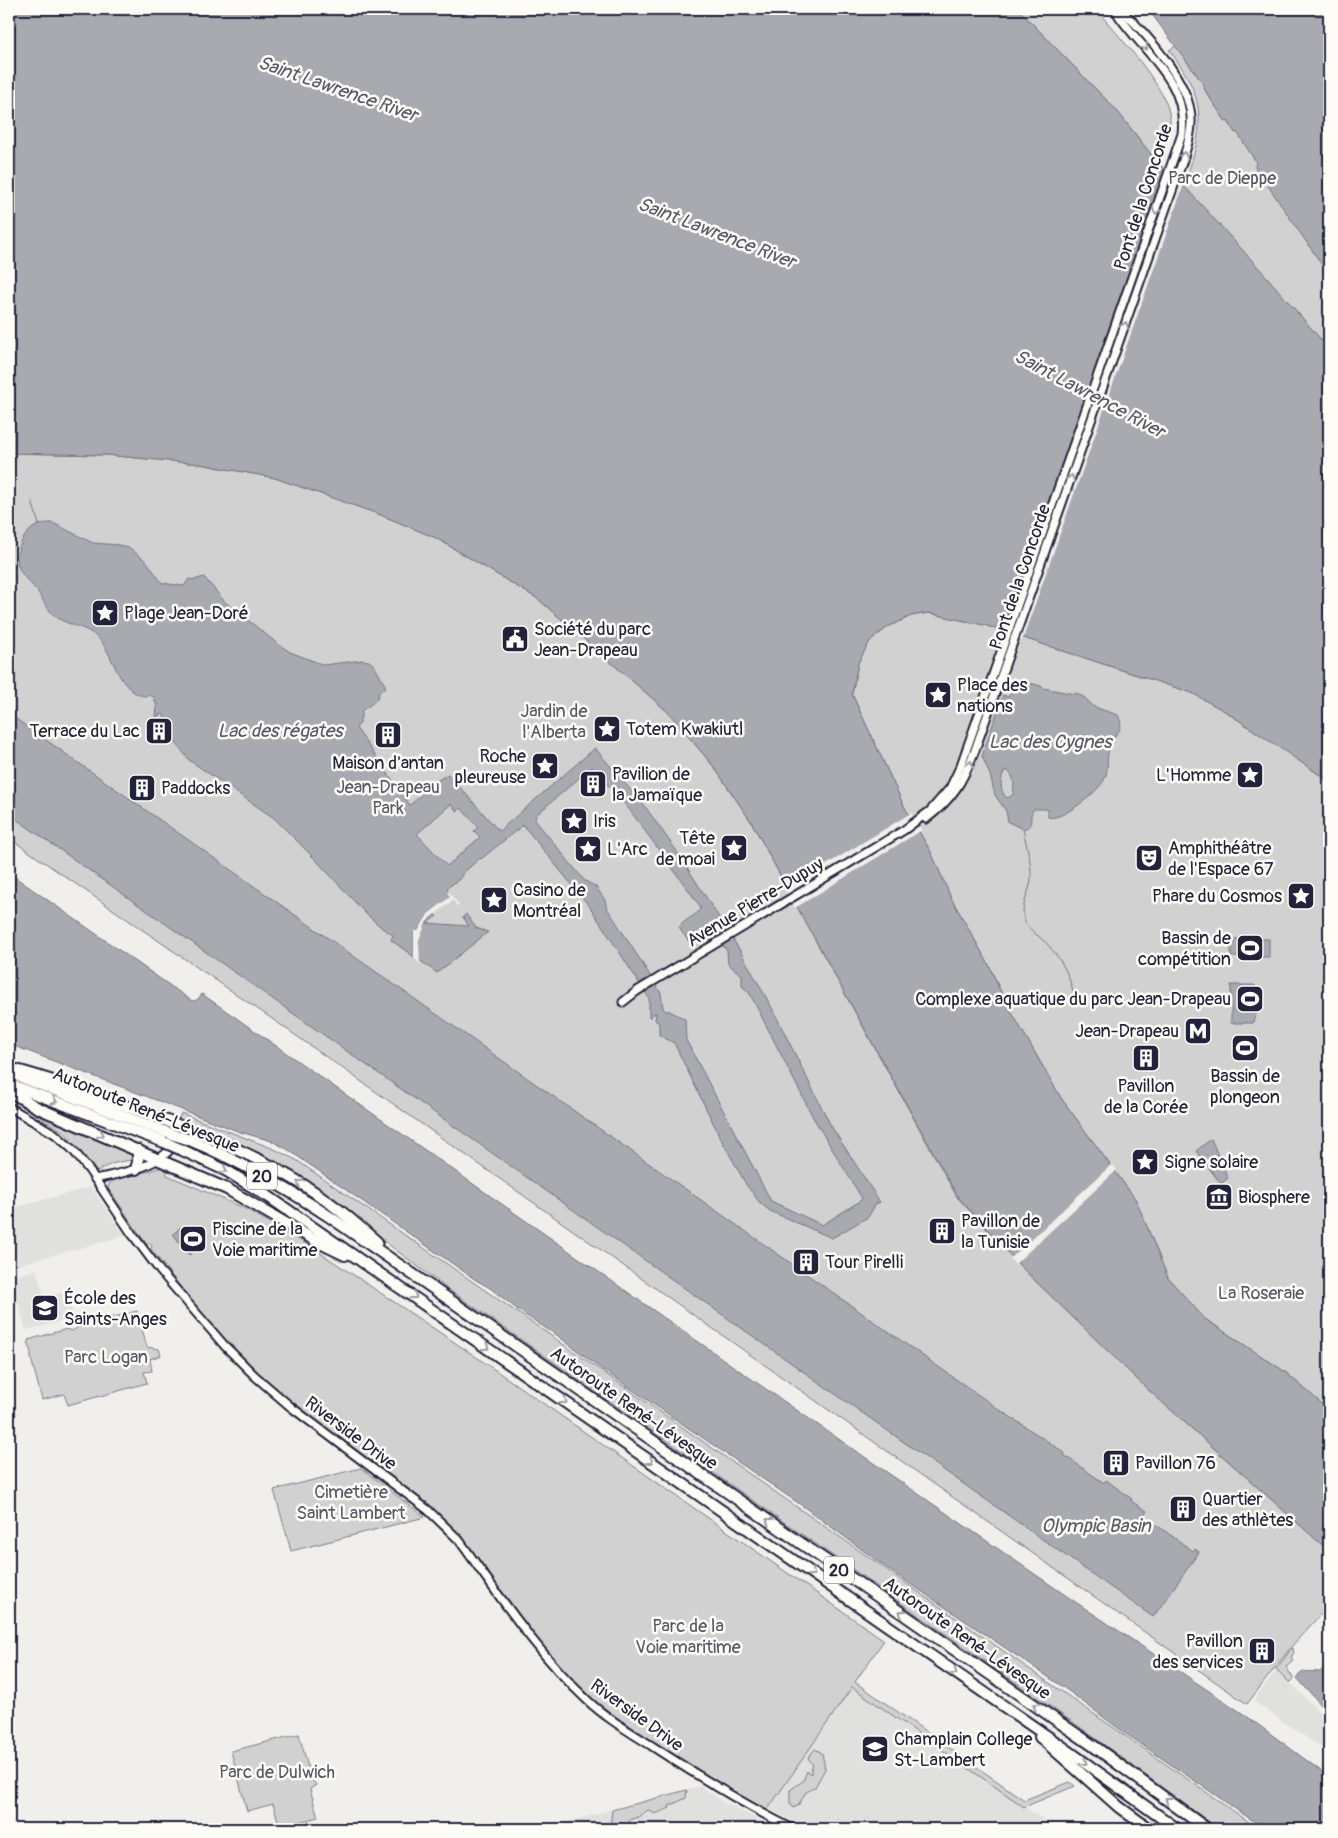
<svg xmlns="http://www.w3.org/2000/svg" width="1338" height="1838" viewBox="0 0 1338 1838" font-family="Pangolin,sans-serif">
<rect width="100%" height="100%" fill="#f0efec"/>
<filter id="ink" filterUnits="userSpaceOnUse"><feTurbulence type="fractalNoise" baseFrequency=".02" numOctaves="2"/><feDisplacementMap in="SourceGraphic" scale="10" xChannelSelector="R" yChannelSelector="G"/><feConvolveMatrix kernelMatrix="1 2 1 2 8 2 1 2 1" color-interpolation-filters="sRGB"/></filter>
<g filter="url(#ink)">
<g fill="#e0e0df">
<polygon points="91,1187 125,1236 9,1267 9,1209"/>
<polygon points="36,1269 45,1298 67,1291 74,1318 26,1330 11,1278"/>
<polygon points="1277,1669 1329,1722 1329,1753 1253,1701"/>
<polygon points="851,1686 1055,1828 809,1829 768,1809"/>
<polygon points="700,1786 726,1804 727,1803 777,1829 552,1829 552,1826"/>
</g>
<g fill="#d2d1d1" stroke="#7a7a86">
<path d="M1018,9h78c20,25 73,79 74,110 1,15 -7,30 -13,43l-39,-50z"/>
<path d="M1176,46l26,36 4,10 20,30 2,-1 7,11h2l92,143v74l-71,-82 -75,-80c21,-58 26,-86 -14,-137z"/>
<polygon points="9,453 105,455 200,464 275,478 381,515 436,538 538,599 668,712 714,767 752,823 802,916 957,1197 1024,1270 1143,1385 1329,1551 1329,1605 1291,1647 1247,1704 278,1023 9,838"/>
<polygon points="928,613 984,625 1192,693 1228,713 1329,781 1329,1410 1284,1371 1205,1319 1168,1278 1136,1200 1061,1098 1004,999 989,965 951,898 931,852 904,806 852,694 858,663 870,641 888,627 911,616"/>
<path d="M9,1098l120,51 5,5 1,6c-10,0 -30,4 -37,12l-5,-2 -23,-29 1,-2 -7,-7z"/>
<polygon points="181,1113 274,1149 296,1160 550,1335 1259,1829 1219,1829 1077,1725 445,1287 327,1198 178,1122"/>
<path d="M166,1166l1,9 79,34 67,39 159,106 412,286 -29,42 169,118 46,-18 5,4 -51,21 -172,-120 -86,125 -48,-27 -108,-71 1,-1 -8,-6h-3c-35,-29 -63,-66 -91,-102l2,-2 -7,-9 -2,1 -41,-57 -17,-19 -64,-49 1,-1 -4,-4 -2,1 -81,-60 -45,-40 1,-1 -12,-10 -52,-59 -7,-11 -28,-36 1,-3 -2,-3 -3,2 -39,-57 1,-4 4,-3z"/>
<polygon points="137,1311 147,1347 159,1349 161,1355 150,1359 152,1371 144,1372 147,1383 68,1405 64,1394 42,1400 31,1358 31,1353 28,1340 67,1329 72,1331 80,1326"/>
<polygon points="361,1468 425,1517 291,1551 274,1490"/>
<polygon points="1292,1648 1294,1652 1291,1658 1293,1661 1286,1667 1293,1678 1292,1681 1289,1682 1276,1669"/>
<polygon points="299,1734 311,1778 316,1785 310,1789 318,1817 280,1827 273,1804 247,1811 231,1751"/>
<polygon points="815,1749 822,1753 825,1769 815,1787 805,1793 798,1806 793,1808 790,1803 790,1790 803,1781 807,1771 811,1774 811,1769 813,1765 808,1758"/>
<polygon points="687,1790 686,1798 669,1806 670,1808 655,1814 648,1810 638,1817 629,1820 632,1829 610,1829 612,1810"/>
</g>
<g fill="#a9a9b0" stroke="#737381" fill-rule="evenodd">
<polygon points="9,9 1018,9 1118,112 1157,162 1187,189 1266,276 1329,349 1329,781 1228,713 1192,693 984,625 928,613 911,616 888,627 878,634 870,641 858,663 852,694 904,806 931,852 951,898 989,965 1004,999 1061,1098 1136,1200 1168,1278 1205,1319 1284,1371 1329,1410 1329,1551 1143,1385 1024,1270 958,1197 802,916 752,823 714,767 668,712 538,599 436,538 381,515 275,478 200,464 105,455 9,453"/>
<polygon points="1148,9 1329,9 1329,275 1255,167 1256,162 1237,132 1235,133 1228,121 1226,122 1206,92 1202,82"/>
<path d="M48,523h5l40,20 26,2 12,4 16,13 15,21 22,3 5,-7 5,1 10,-3 21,25 53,42 12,8 34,13 38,-5 7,1 5,4 12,22 -7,5c0,9 -11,14 -18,19l1,4 -2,4v4l-4,5 54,77 28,-25 10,-6 51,57 96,-83 51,60 30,42 63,99 32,57 60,120 47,73 2,3 -4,2 -8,13 -36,21 -62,-27 -10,-8 -13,-17 -26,-47 -47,-96 -15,-8v-12l-4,-3 1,-7 -5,2v3l-2,-1v-19l-59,-91 -67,-82 -42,34 -1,-1 -18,16v3l-15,11 1,3 -1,1 4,5 -23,17 -10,17 -4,1v25l-23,-17 2,-5 -11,-7 -17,-15 -49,-53 -42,-42 -85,-58 -18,-24h-5l6,-4 -9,-18 -7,3 1,-10 -3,-10c-5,-3 -9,0 -14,-2 -24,-9 -26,-42 -43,-58 -12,-11 -28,-11 -41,-20 -8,-7 -13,-16 -18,-25 -6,-8 -15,-14 -19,-24 -6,-12 3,-33 14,-40 4,-3 10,-4 15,-5zM592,767l37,42 71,97v4c-6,7 -17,10 -21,18l11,15c9,0 15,-11 24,-10l13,18 1,13 14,11v11l8,8 64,125 46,76 2,3 -2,3 -38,24 -51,-24 -85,-161 -1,-21 -17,-9 -1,2 -4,-4 -2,-15 -55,-87 -1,-6 -9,-13 -12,-7 -49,-60 1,-5zM451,804l6,7 4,-3 17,19 -4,4 6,6 -33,29 -30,-32z"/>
<path d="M1030,683l11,3 2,2 32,6 2,-1 8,5 9,9 24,8c7,16 -1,15 -7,27 -6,12 -1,26 -7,38 -6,12 -43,42 -56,37v-6l-2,-2h-12c-7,10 2,16 -11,20l-15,-7 -2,-11 -11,-16 -5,-20 -8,-19 21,-61 5,2 4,-5zM1005,770c11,4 9,16 8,25l-6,3c-8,-7 -7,-20 -2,-28z"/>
<polygon points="9,714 997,1408 1065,1453 1064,1455 1104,1483 1106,1480 1132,1499 1131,1501 1147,1511 1144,1516 1193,1551 1195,1549 1199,1552 1156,1613 1153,1617 9,814"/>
<polygon points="9,873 192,1001 197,1000 202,994 763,1387 1071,1599 1245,1715 1329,1777 1329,1829 1265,1829 1122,1731 1063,1687 887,1568 804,1507 596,1365 558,1336 522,1313 490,1288 476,1280 287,1149 272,1141 240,1132 9,1044"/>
<path d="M435,914l2,2 -10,7 42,3 -6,-9 3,-3 10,14 12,4 -51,41 -18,-13c-3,-16 2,-36 16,-46z"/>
<rect x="1231" y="939" width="38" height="18"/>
<path d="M1231,985h23l9,8c2,12 -8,18 -10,30h-22z"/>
<polygon points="1236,1039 1255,1039 1254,1058 1236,1058"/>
<polygon points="1211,1139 1228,1178 1221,1184 1196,1151"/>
<polygon points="181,1227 187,1234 193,1230 204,1243 189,1255 173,1234"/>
<path d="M1329,1663v46l-7,-3 -25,-28c4,-9 15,-6 23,-6z"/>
</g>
<g fill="#f0efec">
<polygon points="1167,167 1184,184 1022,641 1002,634"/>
<polygon points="911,813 922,830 795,908 785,890"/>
<polygon points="448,891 459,905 457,906 453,900 437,913 438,915 435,914 431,917 426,923 419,941 420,964 414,957 414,931 418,931 428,914 450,897 447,892"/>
<polygon points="1112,1164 1117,1170 1015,1264 1010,1259"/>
</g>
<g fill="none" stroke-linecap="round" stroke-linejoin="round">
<g stroke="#737381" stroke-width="1">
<polyline points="32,501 39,525"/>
<path d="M1023,829c3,16 9,33 8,50 -1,13 -11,27 -7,41 3,9 17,17 24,25 14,15 22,31 26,51"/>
</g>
<g stroke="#22223b" stroke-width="11">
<g id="minor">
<path d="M926,819c27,-20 37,-38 49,-69l208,-590c4,-14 9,-28 8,-42 -1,-36 -45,-85 -71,-109"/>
<path d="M623,1002l14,-11 267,-161 26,-19 20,-23 11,-23 40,-113 181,-518c5,-44 -23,-69 -49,-100 -6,-8 -14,-16 -18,-25"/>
<path d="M9,1107l46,27 18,16 16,20 43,64 28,37 64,74 31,31 36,31 137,103 31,30c40,55 78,113 128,160 19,18 43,32 65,46 46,30 92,59 141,83"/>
<path d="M95,1179c33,-7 70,-13 87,-45"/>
</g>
</g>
<g stroke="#22223b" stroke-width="14">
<g id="highway">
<path d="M9,1068c40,10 79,25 119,39 74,26 149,54 211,103 13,10 25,21 38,32"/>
<polyline points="15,1075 171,1134"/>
<polyline points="9,1084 164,1142"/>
<polyline points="9,1091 38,1108 227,1189 318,1242 345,1255"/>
<path d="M187,1139c51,21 100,49 146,80l762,528 112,82"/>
<polyline points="180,1149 227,1171 269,1197 1067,1750 1177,1829"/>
<polyline points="136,1169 138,1162 138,1150"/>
<polyline points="1040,1737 1119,1807 1149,1829"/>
</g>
</g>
<use href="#minor" stroke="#fdfcf7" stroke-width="7"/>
<use href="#highway" stroke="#fdfcf7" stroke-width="10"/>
<g stroke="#22223b" stroke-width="14" stroke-linecap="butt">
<g id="highway-bridge">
<polyline points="171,1134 187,1139"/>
<polyline points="164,1142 180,1149"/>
</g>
</g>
<use href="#highway-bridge" stroke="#fdfcf7" stroke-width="10"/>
</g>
<defs><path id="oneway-chevron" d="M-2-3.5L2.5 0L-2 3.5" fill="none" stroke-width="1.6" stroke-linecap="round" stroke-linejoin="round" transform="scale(1.25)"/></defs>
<g stroke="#9a9aa2">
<use href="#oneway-chevron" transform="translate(1145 47) rotate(51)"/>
<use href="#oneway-chevron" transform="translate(1184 155) rotate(-72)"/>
<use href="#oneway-chevron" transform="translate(1156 211) rotate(109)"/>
<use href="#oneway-chevron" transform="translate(1125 325) rotate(-71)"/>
<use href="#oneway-chevron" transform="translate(1071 478) rotate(-71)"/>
<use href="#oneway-chevron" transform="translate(970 764) rotate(-69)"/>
<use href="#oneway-chevron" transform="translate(54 1101) rotate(21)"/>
<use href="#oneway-chevron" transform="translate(101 1134) rotate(23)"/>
<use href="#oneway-chevron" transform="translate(224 1170) rotate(28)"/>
<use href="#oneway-chevron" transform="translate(300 1183) rotate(-148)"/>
<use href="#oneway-chevron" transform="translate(414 1296) rotate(35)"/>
<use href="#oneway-chevron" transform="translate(486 1347) rotate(35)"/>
<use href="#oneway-chevron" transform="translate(564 1401) rotate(35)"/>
<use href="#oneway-chevron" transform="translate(650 1461) rotate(35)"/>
<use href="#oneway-chevron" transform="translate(769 1521) rotate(-145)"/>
<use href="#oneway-chevron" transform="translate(812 1573) rotate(35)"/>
<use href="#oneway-chevron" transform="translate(902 1613) rotate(-145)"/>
<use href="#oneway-chevron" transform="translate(954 1672) rotate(35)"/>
<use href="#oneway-chevron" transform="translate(1036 1706) rotate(-145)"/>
<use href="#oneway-chevron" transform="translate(1084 1762) rotate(35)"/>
<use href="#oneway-chevron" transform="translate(1168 1800) rotate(-143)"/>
</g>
</g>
<defs>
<g id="sight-square" transform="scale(1.4375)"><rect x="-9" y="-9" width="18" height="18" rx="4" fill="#22223b" stroke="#fdfcf7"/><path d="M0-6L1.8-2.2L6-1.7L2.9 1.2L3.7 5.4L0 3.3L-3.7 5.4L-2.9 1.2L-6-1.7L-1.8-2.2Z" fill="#fff"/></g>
<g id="civic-square" transform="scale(1.4375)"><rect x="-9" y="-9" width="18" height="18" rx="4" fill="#22223b" stroke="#fdfcf7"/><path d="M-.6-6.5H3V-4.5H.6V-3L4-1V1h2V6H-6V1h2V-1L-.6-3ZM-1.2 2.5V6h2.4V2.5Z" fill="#fff"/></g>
<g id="building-square" transform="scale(1.4375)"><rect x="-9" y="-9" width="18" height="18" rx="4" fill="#22223b" stroke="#fdfcf7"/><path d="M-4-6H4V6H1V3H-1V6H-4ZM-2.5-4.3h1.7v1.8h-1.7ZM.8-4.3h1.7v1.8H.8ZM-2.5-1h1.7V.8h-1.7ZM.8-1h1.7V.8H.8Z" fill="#fff"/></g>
<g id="theatre-square" transform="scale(1.4375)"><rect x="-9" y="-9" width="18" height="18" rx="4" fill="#22223b" stroke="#fdfcf7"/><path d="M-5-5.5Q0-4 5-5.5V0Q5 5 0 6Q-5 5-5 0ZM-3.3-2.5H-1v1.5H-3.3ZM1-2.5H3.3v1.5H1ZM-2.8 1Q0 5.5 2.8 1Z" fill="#fff"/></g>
<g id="stadium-square" transform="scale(1.4375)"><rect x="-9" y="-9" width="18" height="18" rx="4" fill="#22223b" stroke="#fdfcf7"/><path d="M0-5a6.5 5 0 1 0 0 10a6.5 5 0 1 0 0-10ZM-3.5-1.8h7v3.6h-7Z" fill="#fff"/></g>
<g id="metro-square" transform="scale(1.4375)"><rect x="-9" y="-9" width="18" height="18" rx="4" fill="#22223b" stroke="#fdfcf7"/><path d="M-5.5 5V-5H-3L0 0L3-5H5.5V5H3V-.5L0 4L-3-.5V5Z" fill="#fff"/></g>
<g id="museum-square" transform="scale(1.4375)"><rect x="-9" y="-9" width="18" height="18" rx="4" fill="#22223b" stroke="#fdfcf7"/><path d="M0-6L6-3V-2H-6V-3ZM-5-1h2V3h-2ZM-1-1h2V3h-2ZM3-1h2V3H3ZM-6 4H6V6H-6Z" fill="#fff"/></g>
<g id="school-square" transform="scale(1.4375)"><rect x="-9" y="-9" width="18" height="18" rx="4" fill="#22223b" stroke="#fdfcf7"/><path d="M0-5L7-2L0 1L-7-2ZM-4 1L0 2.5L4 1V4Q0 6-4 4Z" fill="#fff"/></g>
<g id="university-square" transform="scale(1.4375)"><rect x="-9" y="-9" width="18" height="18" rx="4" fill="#22223b" stroke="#fdfcf7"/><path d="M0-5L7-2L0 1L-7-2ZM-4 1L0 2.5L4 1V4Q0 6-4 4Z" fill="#fff"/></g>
</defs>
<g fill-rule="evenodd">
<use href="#sight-square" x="105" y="613"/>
<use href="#civic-square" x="515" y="639"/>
<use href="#sight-square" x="938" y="695"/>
<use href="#sight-square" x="607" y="729"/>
<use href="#building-square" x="159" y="731"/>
<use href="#building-square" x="388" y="735"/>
<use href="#sight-square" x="545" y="766"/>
<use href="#sight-square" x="1250" y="775"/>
<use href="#building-square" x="593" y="784"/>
<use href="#building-square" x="142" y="788"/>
<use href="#sight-square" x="574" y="821"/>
<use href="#sight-square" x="734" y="848"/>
<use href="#sight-square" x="588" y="849"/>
<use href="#theatre-square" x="1149" y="858"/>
<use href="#sight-square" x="1301" y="896"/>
<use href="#sight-square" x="494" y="900"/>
<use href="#stadium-square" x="1250" y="948"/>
<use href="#stadium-square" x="1250" y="999"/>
<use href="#metro-square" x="1198" y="1031"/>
<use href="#stadium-square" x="1245" y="1048"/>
<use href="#building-square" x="1146" y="1058"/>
<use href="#sight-square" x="1145" y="1162"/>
<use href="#museum-square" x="1219" y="1197"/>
<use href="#building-square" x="942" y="1231"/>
<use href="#stadium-square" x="193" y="1239"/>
<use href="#building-square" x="806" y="1262"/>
<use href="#school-square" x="45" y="1308"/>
<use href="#building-square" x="1116" y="1463"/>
<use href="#building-square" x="1183" y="1509"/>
<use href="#building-square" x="1262" y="1651"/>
<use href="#university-square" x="875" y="1749"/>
</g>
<g text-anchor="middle" stroke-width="5" stroke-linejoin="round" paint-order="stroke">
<g fill="#fdfcf7" stroke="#646373" stroke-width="1">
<rect x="247" y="1162.5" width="30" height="27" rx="4"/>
<rect x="824" y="1556.5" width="30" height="27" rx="4"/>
</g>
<g font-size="16" font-weight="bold" fill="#22223b">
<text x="262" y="1182">20</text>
<text x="839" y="1576">20</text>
</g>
<g font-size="18" fill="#575768" stroke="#fdfcf7">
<text x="1222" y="184">Parc de Dieppe</text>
<text x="554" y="717">Jardin de<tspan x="554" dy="21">l'Alberta</tspan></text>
<text x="388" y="793">Jean-Drapeau<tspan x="388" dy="21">Park</tspan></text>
<text x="1261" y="1299">La Roseraie</text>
<text x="106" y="1363">Parc Logan</text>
<text x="351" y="1498">Cimetière<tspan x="351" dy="21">Saint Lambert</tspan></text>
<text x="688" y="1632">Parc de la<tspan x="688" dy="21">Voie maritime</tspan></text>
<text x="277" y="1778">Parc de Dulwich</text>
</g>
<g font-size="18" fill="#22223b" stroke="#fdfcf7">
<text transform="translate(1143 197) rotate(-72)" y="6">Pont de la Concorde</text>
<text transform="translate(1020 577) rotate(-71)" y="6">Pont de la Concorde</text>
<text transform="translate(755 902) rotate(-31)" y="6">Avenue Pierre-Dupuy</text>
<text transform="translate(146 1110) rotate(22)" y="6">Autoroute René-Lévesque</text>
<text transform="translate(634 1408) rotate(35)" y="6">Autoroute René-Lévesque</text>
<text transform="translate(351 1433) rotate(37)" y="6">Riverside Drive</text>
<text transform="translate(967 1638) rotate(35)" y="6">Autoroute René-Lévesque</text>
<text transform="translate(637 1715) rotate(36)" y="6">Riverside Drive</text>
</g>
<g font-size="18" fill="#22223b" stroke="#fdfcf7" text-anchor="start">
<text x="124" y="619">Plage Jean-Doré</text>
<text x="534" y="635">Société du parc<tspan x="534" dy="21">Jean-Drapeau</tspan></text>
<text x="957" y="691">Place des<tspan x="957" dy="21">nations</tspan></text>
<text x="626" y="735">Totem Kwakiutl</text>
<text x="140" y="737" text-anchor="end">Terrace du Lac</text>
<text x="526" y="762" text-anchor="end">Roche<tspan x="526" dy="21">pleureuse</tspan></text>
<text x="388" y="769" text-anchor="middle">Maison d'antan</text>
<text x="612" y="780">Pavilion de<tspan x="612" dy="21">la Jamaïque</tspan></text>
<text x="1231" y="781" text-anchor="end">L'Homme</text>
<text x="161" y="794">Paddocks</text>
<text x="593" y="827">Iris</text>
<text x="715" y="844" text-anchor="end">Tête<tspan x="715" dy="21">de moai</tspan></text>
<text x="1168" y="854">Amphithéâtre<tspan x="1168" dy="21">de l'Espace 67</tspan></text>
<text x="607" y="855">L'Arc</text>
<text x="513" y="896">Casino de<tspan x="513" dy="21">Montréal</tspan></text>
<text x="1282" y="902" text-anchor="end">Phare du Cosmos</text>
<text x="1231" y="944" text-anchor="end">Bassin de<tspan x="1231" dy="21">compétition</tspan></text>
<text x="1231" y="1005" text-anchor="end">Complexe aquatique du parc Jean-Drapeau</text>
<text x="1179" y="1037" text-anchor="end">Jean-Drapeau</text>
<text x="1245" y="1082" text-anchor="middle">Bassin de<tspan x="1245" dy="21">plongeon</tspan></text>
<text x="1146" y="1092" text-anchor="middle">Pavillon<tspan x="1146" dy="21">de la Corée</tspan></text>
<text x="1164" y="1168">Signe solaire</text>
<text x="1238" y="1203">Biosphere</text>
<text x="961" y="1227">Pavillon de<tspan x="961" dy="21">la Tunisie</tspan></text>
<text x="212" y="1235">Piscine de la<tspan x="212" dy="21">Voie maritime</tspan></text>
<text x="825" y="1268">Tour Pirelli</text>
<text x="64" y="1304">École des<tspan x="64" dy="21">Saints-Anges</tspan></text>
<text x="1135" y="1469">Pavillon 76</text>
<text x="1202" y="1505">Quartier<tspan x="1202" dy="21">des athlètes</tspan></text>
<text x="1243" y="1647" text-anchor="end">Pavillon<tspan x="1243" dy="21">des services</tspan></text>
<text x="894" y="1745">Champlain College<tspan x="894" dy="21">St-Lambert</tspan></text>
</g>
<g font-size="19" font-style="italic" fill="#58586a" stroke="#fdfcf7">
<text transform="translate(338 88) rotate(19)" y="7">Saint Lawrence River</text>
<text transform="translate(717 232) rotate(21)" y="7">Saint Lawrence River</text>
<text transform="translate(1090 393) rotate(28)" y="7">Saint Lawrence River</text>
<text x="280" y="737">Lac des régates</text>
<text x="1050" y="748">Lac des Cygnes</text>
<text x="1096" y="1532">Olympic Basin</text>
</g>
</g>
<rect width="1338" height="1838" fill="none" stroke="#fdfcf7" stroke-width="30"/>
<rect x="15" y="15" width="1308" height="1808" fill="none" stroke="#22223b" stroke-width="2" filter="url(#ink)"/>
</svg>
